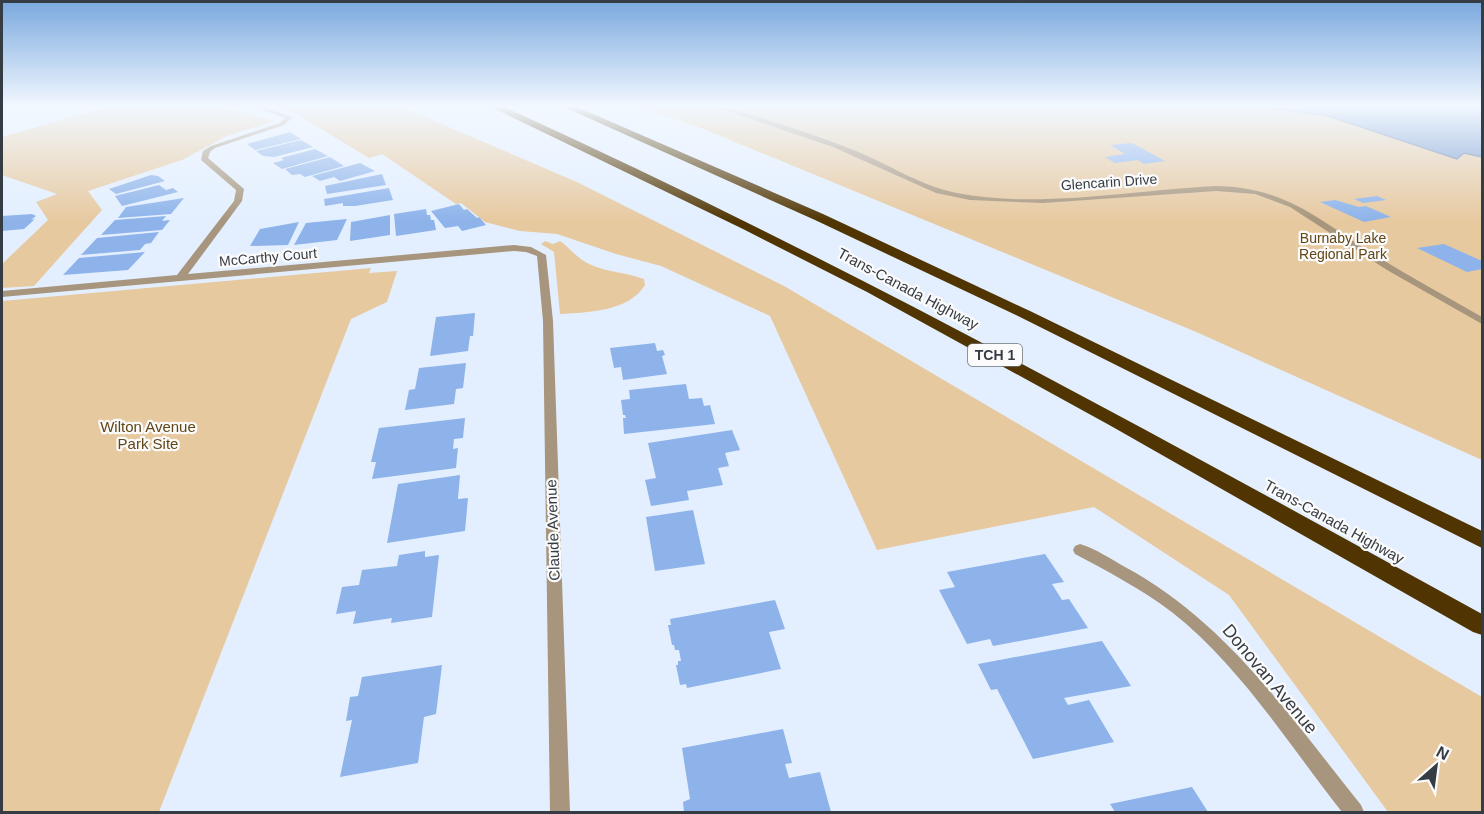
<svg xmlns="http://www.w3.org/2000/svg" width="1484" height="814" viewBox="0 0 1484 814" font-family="Arial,sans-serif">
<rect width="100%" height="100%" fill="#e3efff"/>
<g fill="#e7c9a0">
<polygon points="107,107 223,107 274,121 227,136 182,160 88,191 102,210 34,286 2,288 2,264 48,220 36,202 57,194 2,175 2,137"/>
<polygon points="271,107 402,107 577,182 784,286 1482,697 1482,812 1388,812 1229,595 1094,507 877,550 770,316 661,266 616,254 557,234 520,231 485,222 461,203 456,204 382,154 369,158 295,113"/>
<polygon points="639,107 1482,107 1482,460 1194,331 701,128"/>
<path d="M545,241l8,3 7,-3c10,7 16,16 27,22 17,9 38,9 57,16l1,6c-17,27 -56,27 -85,29l-6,-62 -13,-8z"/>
<polygon points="371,268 369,273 397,271 387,302 351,319 159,812 2,812 2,301"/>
</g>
<polygon fill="#7296cc" stroke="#607ba3" stroke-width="1.5" points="1260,107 1482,107 1482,157 1464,153 1457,159 1325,115"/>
<g fill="#8db3ea">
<polygon points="290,132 301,139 255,150 247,144"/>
<polygon points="301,140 313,147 274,157 263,156 256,151"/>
<polygon points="1132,143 1165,161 1144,164 1138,160 1115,163 1105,157 1125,154 1110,145"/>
<polygon points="315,149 328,156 282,169 273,163 284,160 281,158"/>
<polygon points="330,157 344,166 305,177 300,174 292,175 285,169"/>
<polygon points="360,163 375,171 340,181 334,177 320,181 312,176"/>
<polygon points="382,174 386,185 327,194 325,186"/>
<polygon points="151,175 158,176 165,181 116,194 109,189"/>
<polygon points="159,185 166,190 173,188 178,192 122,206 115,196"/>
<polygon points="389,188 393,200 355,206 343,206 343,203 325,206 324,199"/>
<polygon points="1377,196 1386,200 1363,203 1354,199"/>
<polygon points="184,198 171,214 118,218 126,207"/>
<polygon points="1335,200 1359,207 1366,206 1391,217 1364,222 1320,202"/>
<polygon points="459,204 464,210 467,209 477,218 479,217 486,225 462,231 458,226 445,228 431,211"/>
<polygon points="426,209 427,215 430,215 431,220 434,220 436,230 396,236 394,214"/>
<polygon points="32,214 36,216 31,220 35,219 24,229 2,231 2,216"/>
<polygon points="390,215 390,235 350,241 351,222"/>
<polygon points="166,216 162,221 170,220 162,230 101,235 115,220"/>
<polygon points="347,219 337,240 294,245 306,223"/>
<polygon points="299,222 288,245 250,246 260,229"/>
<polygon points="159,232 151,243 145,244 140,250 81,255 97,238"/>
<polygon points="1444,244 1482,261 1482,269 1467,272 1417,248"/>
<polygon points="145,252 128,270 63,275 79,258"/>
<polygon points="475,313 473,336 470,336 468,351 430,356 436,317"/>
<polygon points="655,343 657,351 663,350 665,355 662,356 667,374 623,380 621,367 614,368 610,348"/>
<polygon points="466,363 463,388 456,389 454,404 405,410 409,390 415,389 419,368"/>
<polygon points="686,384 689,399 702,398 704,406 710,405 715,424 624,434 623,418 626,418 625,415 623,415 621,400 630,399 629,390"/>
<polygon points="465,418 463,438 454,439 453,449 458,448 456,468 372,479 376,462 371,462 379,428"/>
<polygon points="732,430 740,450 725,453 729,466 718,468 723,485 687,491 689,500 651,506 645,480 656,478 648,443"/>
<polygon points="460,475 458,499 468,498 465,531 387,543 398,484"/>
<polygon points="693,510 705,564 655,571 646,517"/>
<polygon points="425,551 425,557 439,555 432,617 391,623 392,618 353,624 356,611 336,614 342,587 359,585 362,570 397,566 399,555"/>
<polygon points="1045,554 1064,582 1052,584 1062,600 1069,599 1088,628 993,646 990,639 967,644 939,590 955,587 947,572"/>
<polygon points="775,600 785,629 769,632 781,669 687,688 686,684 680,685 676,665 678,665 678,661 681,661 679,650 675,650 674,645 672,645 668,625 671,625 670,619"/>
<polygon points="1102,641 1131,686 1064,698 1068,705 1089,700 1114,742 1033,759 997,689 991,690 978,664"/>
<polygon points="442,665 436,714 424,717 418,763 340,777 352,720 346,721 350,697 358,696 362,677"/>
<polygon points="783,729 792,763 785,764 789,778 820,772 831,812 684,812 683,802 690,799 682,748"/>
<polygon points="1192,787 1208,812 1115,812 1110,804"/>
</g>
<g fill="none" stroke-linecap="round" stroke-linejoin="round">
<g fill="#a7957d" fill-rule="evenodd">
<polygon points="254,107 265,107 293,117 284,125 215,148 210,152 208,158 244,189 242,201 188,274 514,245 531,247 546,255 553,321 570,812 550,812 543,321 537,256 526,252 514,251 2,297 2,291 177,275 234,201 236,190 201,160 203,151 211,146 280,123 285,118"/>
<path d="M716,107h11c43,14 88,27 129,44 34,14 65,35 101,42 80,16 178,-3 259,-7 72,1 105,36 162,71 34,21 70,40 104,60v7l-95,-54 -97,-63 -35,-13 -39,-3 -173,12 -73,-3 -34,-7 -103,-46z"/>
<path d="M1080,544c16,5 31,15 45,23 102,55 165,150 236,238l3,7h-22c-53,-67 -101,-145 -169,-199 -30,-23 -64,-41 -98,-59l-2,-4 2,-4z"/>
</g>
<g fill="#503503" fill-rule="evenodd">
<path d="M491,107h13c335,152 656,330 978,507v21l-9,-3 -362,-206 -244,-134 -124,-63z"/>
<polygon points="564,107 577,107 823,214 1030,311 1482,531 1482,548 1020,317 815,220"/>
</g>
</g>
<linearGradient id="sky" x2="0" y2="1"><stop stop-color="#79a8dd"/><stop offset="0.48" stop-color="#f2f8ff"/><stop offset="1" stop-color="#f2f8ff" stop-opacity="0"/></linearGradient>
<rect width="1484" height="221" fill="url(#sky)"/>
<g text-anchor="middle" stroke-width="4.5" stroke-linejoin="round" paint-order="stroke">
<g font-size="14" fill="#363c44" stroke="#fbfbfb">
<text transform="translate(1109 182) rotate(-4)" y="5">Glencarin Drive</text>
<text transform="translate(268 257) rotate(-5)" y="5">McCarthy Court</text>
</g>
<g font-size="14" fill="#614517" stroke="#fbfbfb">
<text x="1343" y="243">Burnaby Lake<tspan x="1343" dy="16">Regional Park</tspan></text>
</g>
<rect fill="#fbfbfb" stroke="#71757b" stroke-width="1.5" x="968" y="344" width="54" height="22" rx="4.5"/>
<g font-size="14" font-weight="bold" fill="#363c44">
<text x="995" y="360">TCH 1</text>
</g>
<g font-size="15" fill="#363c44" stroke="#fbfbfb">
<text transform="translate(908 289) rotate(28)" y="5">Trans-Canada Highway</text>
<text transform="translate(1334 522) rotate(29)" y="5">Trans-Canada Highway</text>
<text transform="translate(553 530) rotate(-92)" y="5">Claude Avenue</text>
</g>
<g font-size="15" fill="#614517" stroke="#fbfbfb">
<text x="148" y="432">Wilton Avenue<tspan x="148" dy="17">Park Site</tspan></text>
</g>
<g font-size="18" fill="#363c44" stroke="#fbfbfb">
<text transform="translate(1270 679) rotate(50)" y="6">Donovan Avenue</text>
</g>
</g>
<rect width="1484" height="814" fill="none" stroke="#363c44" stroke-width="6"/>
<g transform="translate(1436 766) rotate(28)" stroke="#fbfbfb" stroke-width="4.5" paint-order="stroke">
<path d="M0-4.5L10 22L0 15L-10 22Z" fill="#363c44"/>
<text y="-9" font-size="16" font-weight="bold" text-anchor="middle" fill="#363c44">N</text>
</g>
</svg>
